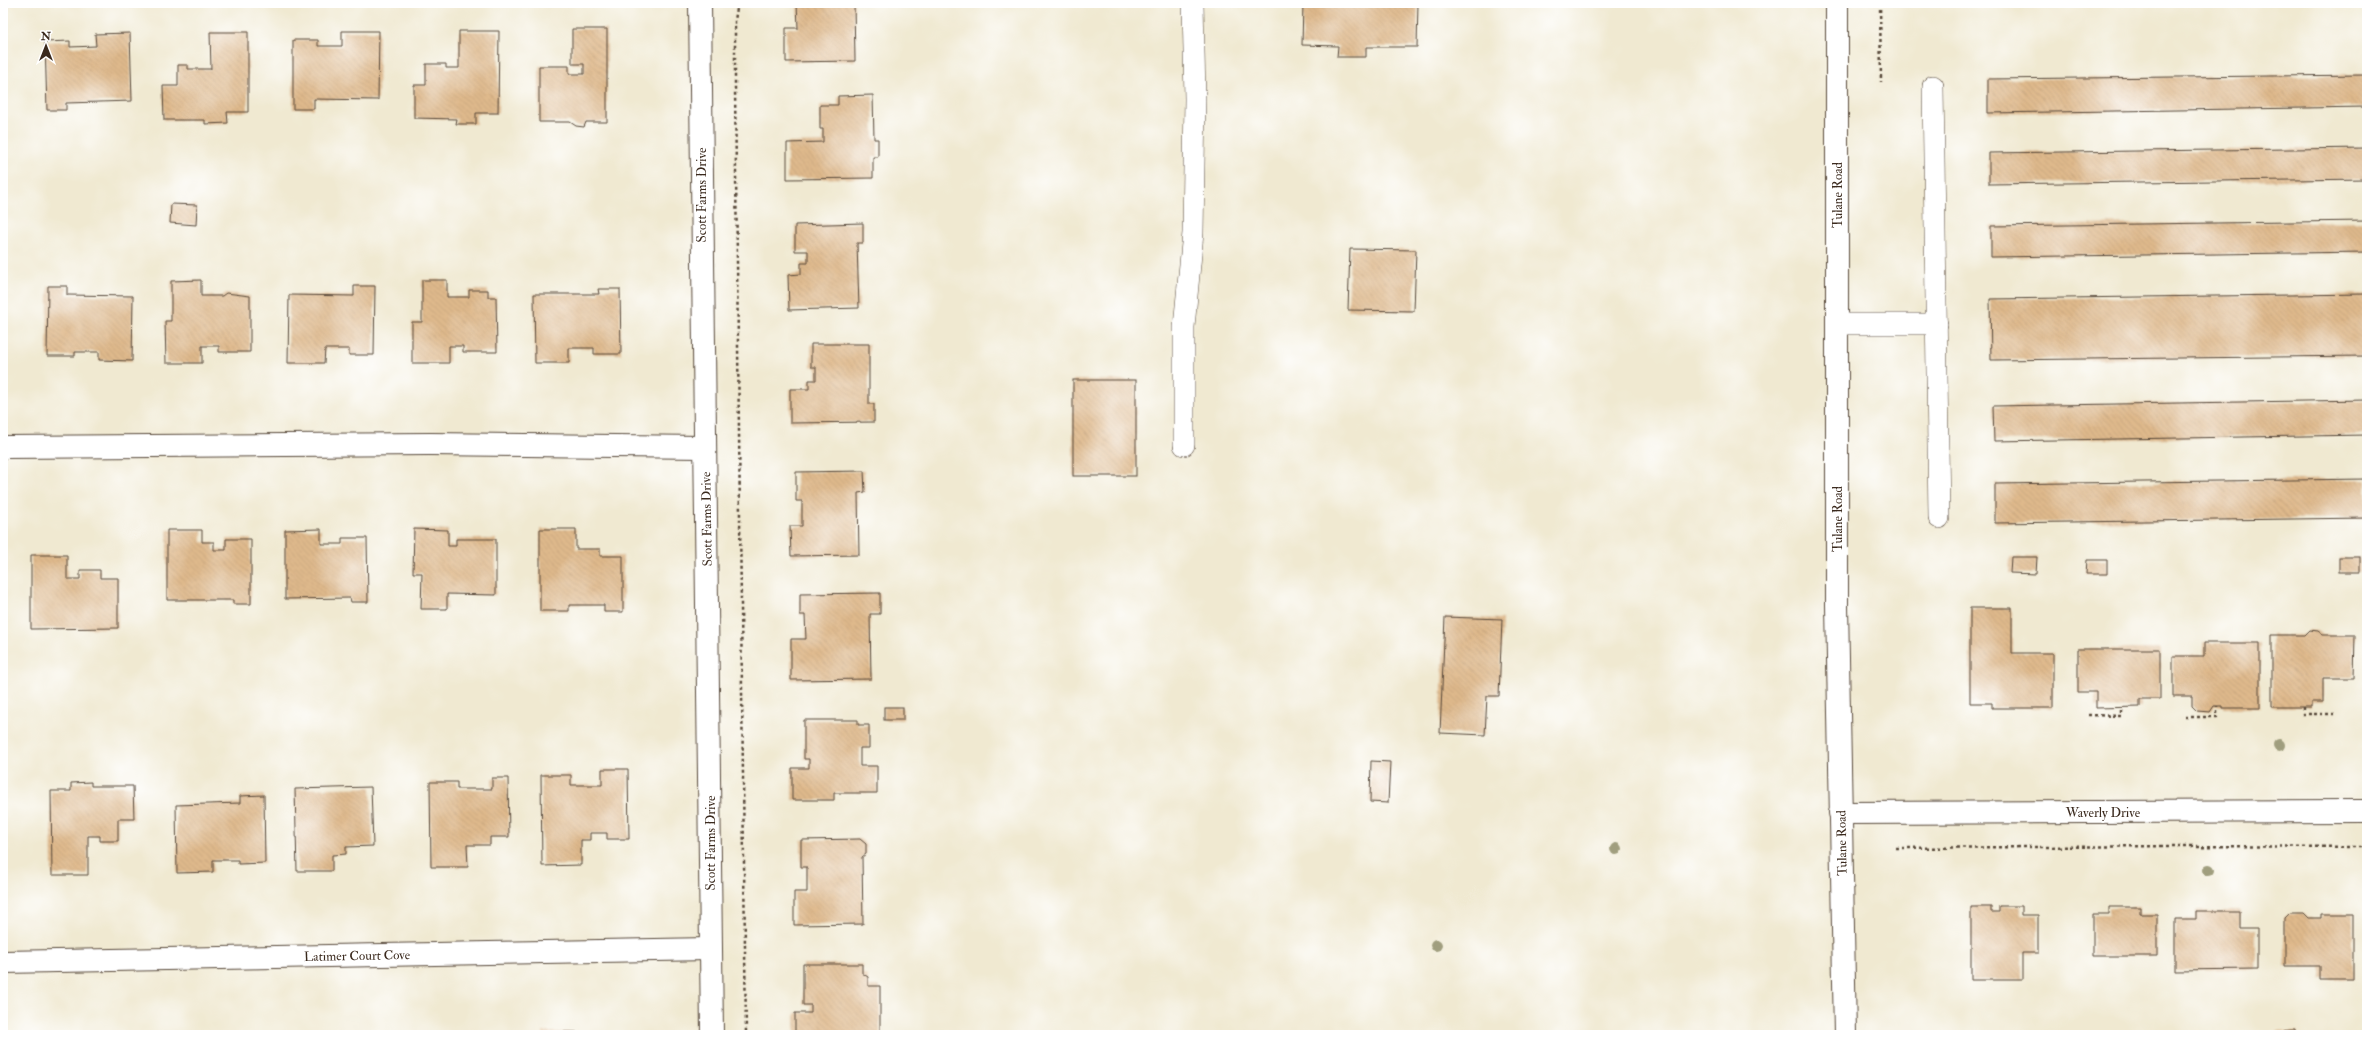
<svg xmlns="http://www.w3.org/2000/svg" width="2370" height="1038" viewBox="0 0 2370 1038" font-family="'IM FELL Double Pica',serif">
<defs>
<pattern id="building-back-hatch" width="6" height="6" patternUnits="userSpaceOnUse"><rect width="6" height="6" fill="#dfb98c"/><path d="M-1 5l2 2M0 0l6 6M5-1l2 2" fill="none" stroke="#c09f78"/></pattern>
</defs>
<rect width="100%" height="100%" fill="#fff"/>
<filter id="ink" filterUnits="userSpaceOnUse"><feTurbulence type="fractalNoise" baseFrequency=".025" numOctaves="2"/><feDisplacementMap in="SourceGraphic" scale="8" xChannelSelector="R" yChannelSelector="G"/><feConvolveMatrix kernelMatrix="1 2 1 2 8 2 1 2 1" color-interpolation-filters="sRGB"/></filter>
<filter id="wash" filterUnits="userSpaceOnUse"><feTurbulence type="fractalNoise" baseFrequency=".012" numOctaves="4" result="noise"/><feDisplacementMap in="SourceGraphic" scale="16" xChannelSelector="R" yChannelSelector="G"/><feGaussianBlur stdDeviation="0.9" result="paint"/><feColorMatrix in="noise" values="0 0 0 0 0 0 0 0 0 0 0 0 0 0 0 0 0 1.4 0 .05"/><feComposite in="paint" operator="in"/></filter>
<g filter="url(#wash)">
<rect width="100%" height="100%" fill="#f0e9d1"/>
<g id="blocks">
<g fill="url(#building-back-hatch)">
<polygon points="797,3 854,3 855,61 786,62 786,28 798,28"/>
<polygon points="1303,3 1418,3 1417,47 1366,47 1366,57 1337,57 1338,46 1302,45"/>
<polygon points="572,29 607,29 607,122 586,122 584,127 576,126 570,122 539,122 539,66 569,66 569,74 584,74 584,64 572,64"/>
<polygon points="342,31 379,31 378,100 314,99 314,109 293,109 293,40 318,40 318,46 342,46"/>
<polygon points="459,31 499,31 498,113 476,113 476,124 456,124 457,119 414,118 414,85 426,85 426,64 446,64 446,68 459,68"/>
<polygon points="210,32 248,32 248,112 227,112 228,123 205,124 205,120 164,120 163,86 178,86 178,65 188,65 188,69 211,69"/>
<polygon points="130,33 132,101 66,103 66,110 47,110 45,42 70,41 70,47 96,46 95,34"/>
<polygon points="2367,75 2367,107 1988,113 1988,79"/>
<polygon points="873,95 874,139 878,139 878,157 873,157 873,178 787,179 787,143 823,142 823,129 820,129 820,105 838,105 838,96"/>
<polygon points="2367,148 2367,179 1989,184 1989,153"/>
<polygon points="171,204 197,205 196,225 170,223"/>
<polygon points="2367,221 2367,252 1991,257 1991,226"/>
<polygon points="863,223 863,243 857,243 859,308 789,310 788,275 801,274 801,263 808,263 808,251 795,251 795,225"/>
<polygon points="1350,249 1416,250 1414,311 1348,310"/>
<polygon points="201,280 201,296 222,296 226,293 250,296 250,352 219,352 219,346 202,346 202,363 166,363 165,321 171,321 171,281"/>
<polygon points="422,280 447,280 447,297 469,297 469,290 488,290 488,297 496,297 497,352 463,352 463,346 449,346 449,363 412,363 412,322 422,322"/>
<polygon points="48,286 67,286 67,295 133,296 132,361 99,360 99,352 75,352 75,356 47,356"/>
<polygon points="354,286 375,286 374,355 349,355 349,349 325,349 324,363 288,363 289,295 354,296"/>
<polygon points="598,289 620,289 621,354 594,354 594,348 569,348 569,363 535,363 534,294 599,294"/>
<polygon points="2367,294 2367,356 1991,360 1990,299"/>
<polygon points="811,344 869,344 869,404 874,404 874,422 790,423 790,389 809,389 809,380 816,380 816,367 811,367"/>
<rect x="1073" y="380" width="63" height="96"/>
<polygon points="2367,400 2367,435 1994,441 1993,406"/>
<polygon points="864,471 865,492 858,493 859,555 791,556 790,526 802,526 802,501 796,501 796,472"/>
<polygon points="2367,479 2367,518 1995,523 1995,484"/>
<polygon points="321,529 321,544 342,544 342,538 367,538 368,602 351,602 350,598 285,599 285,530"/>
<polygon points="414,529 448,530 448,546 456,546 456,539 496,539 496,595 447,594 447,609 421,609 422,573 413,573"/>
<polygon points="540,529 576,529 576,549 600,549 600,556 623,556 623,612 604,612 604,605 569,605 569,611 540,611"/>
<polygon points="167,530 202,530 202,542 214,542 214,550 226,550 226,539 251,539 251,604 233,604 233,600 167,600"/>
<polygon points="31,555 67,555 67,579 80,579 80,570 100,570 100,578 118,578 118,628 31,629"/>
<polygon points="2011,557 2037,557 2036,574 2010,573"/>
<rect x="2339" y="557" width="21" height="15"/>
<polygon points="2087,560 2107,560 2107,574 2086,574"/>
<polygon points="880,593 880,614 870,614 871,679 791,680 791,639 806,639 805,615 800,615 800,594"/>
<polygon points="1970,608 2012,608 2012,653 2053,653 2053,708 1992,708 1992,703 1970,703"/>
<polygon points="1445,617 1502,619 1499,696 1487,696 1485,735 1440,733"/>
<polygon points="2310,630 2318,631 2323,635 2355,635 2354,678 2323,678 2323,702 2311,702 2311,707 2272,707 2272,635 2305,635"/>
<polygon points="2204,643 2260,643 2260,708 2223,708 2223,706 2214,706 2210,712 2197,711 2192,706 2192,696 2173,696 2173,656 2204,656"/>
<polygon points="2078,649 2160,649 2160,699 2140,699 2140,707 2096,708 2096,692 2078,692"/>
<rect x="884" y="707" width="19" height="13"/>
<polygon points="804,720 858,720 858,725 869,725 869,748 860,748 860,766 877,766 877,793 834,793 834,800 792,800 792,768 809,768 809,759 804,759"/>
<polygon points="1371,761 1390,762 1388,803 1370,802"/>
<polygon points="602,769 628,769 629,839 607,839 607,833 590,833 590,840 581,840 581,865 542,866 541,775 571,775 571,785 602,785"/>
<polygon points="492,778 508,778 509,837 490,837 490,845 467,845 468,867 431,867 430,782 457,782 457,789 492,789"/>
<polygon points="91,782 91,786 133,786 134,819 118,819 118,841 100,841 100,836 88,836 88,875 52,875 51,791 71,791 71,783"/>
<polygon points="371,787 373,846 346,847 346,854 332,855 332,871 297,871 295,789"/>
<polygon points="264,795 265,863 238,864 238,860 213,860 213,872 177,873 176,805 240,803 240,796"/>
<polygon points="860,839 866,844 866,854 862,857 863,924 794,925 794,892 807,892 807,867 801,867 801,840"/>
<polygon points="1999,906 2021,906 2021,915 2038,915 2038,953 2022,953 2022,980 1971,980 1971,907 1991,907 1991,912 1999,912"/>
<polygon points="2109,907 2140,907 2140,914 2157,914 2157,956 2093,956 2093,914 2109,914"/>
<polygon points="2196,911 2240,911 2240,929 2257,929 2257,969 2175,970 2175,919 2196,919"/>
<polygon points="2290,913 2303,913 2308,918 2321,918 2321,914 2353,914 2353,979 2320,979 2320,966 2285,966 2285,918"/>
<polygon points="803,964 862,964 862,973 868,977 868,986 880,986 880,1035 795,1035 795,1013 811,1013 811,1005 803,1005"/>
<polygon points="2296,1031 2296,1035 2276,1035 2276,1032"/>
<rect x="543" y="1032" width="33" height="3"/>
</g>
</g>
</g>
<g filter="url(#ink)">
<use href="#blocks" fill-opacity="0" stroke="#564739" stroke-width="1"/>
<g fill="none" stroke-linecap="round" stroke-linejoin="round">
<g stroke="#564739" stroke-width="22">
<g id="service">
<polyline points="1933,86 1939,518"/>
<polyline points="1837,324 1937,324"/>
<polyline points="1184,445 1184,327 1193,233 1195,99 1193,3"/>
</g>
</g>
<g stroke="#564739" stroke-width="24">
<g id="minor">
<polyline points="700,3 712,1035"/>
<polyline points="3,447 430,444 704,447"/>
<polyline points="1840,813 2367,811"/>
<polyline points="3,962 710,949"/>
</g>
</g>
<g stroke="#564739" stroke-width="24">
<polyline id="tertiary" points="1837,3 1837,605 1845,1035"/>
</g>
<g stroke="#564739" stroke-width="2.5" stroke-dasharray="3 3" stroke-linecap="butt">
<polyline points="738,3 735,20 735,88 746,1035"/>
<polyline points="1880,3 1881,82"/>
<polyline points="2303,707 2303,714 2337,714"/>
<polyline points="2088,715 2121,716 2121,707"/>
<polyline points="2185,717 2217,717 2217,706"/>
<polyline points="1896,848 2175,846 2367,847"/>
</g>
<use href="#service" stroke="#fff" stroke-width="21"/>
<use href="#minor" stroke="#fff" stroke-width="22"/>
<use href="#tertiary" stroke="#fff" stroke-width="22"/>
</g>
<g fill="#a09e7e">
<circle cx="2279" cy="745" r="6"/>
<circle cx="1616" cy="849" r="6"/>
<circle cx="2209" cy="870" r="6"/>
<circle cx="1436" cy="945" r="6"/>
</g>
</g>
<g text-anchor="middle" stroke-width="3.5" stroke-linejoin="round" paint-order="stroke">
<g font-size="13" fill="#3b2a1e" stroke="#fff">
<text transform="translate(701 195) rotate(-90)" y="5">Scott Farms Drive</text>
<text transform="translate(1837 195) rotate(-90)" y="5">Tulane Road</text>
<text transform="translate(706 519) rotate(-91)" y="5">Scott Farms Drive</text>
<text transform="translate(1837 519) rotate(-90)" y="5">Tulane Road</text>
<text x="2103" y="817">Waverly Drive</text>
<text transform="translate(710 843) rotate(-90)" y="5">Scott Farms Drive</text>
<text transform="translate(1841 843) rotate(-91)" y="5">Tulane Road</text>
<text transform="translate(357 955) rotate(-1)" y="5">Latimer Court Cove</text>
</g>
</g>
<rect width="2370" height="1038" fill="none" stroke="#fff" stroke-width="16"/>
<g transform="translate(46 46)" stroke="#ffffff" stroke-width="3" paint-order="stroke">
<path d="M0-3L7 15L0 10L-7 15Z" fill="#3b2a1e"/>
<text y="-6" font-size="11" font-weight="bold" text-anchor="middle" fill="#3b2a1e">N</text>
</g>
</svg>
